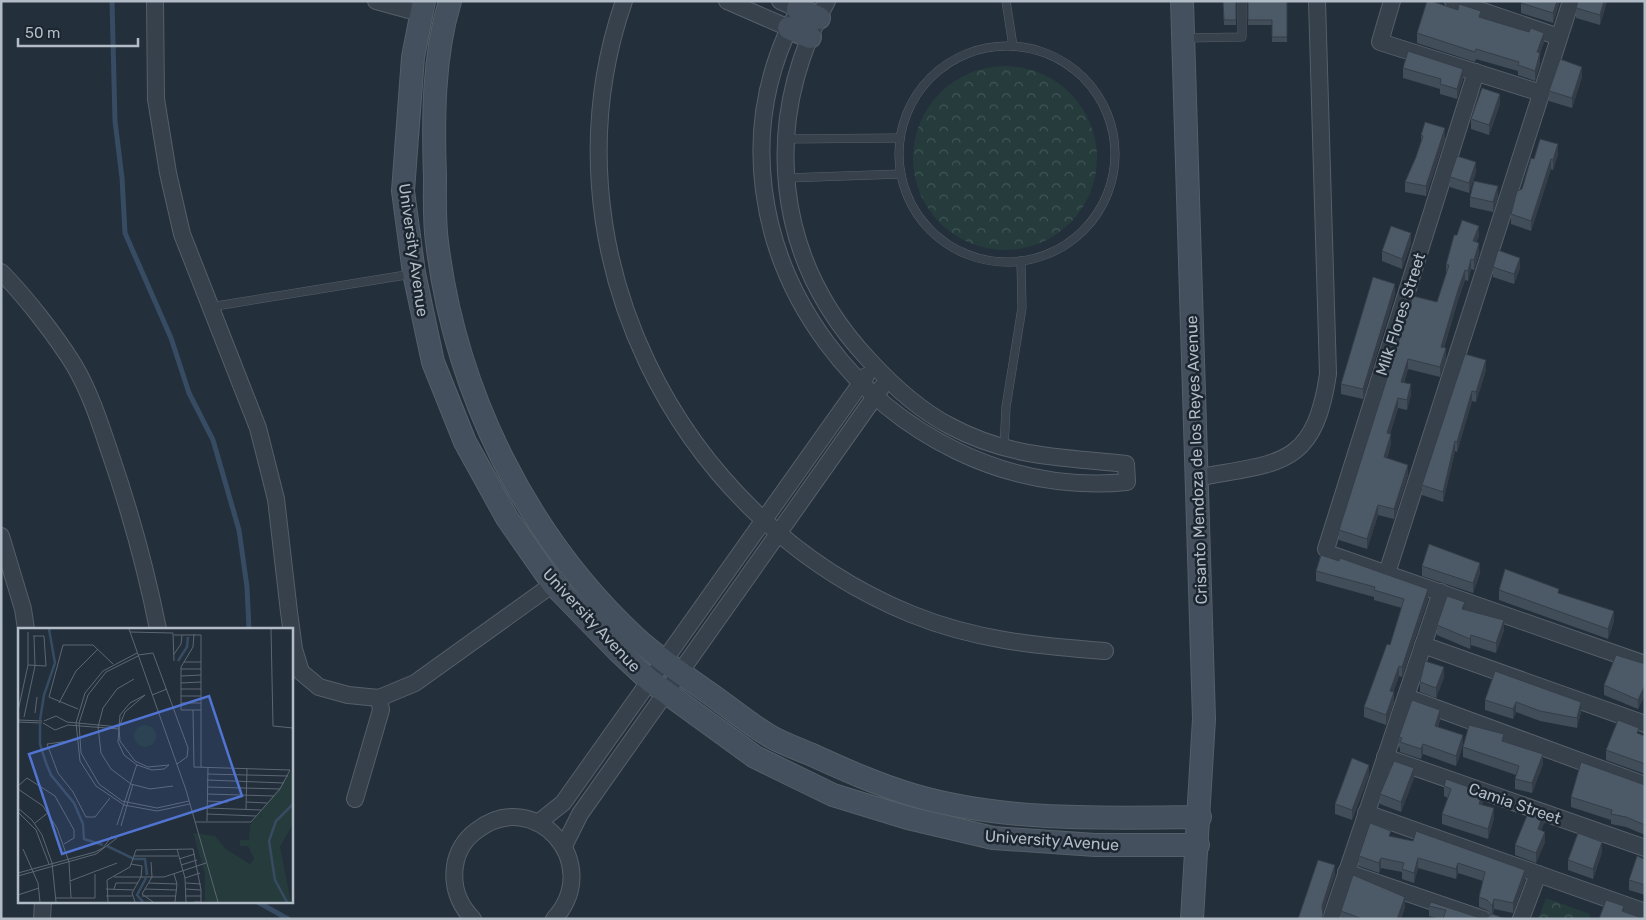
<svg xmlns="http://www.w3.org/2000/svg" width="1646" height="920" viewBox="0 0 1646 920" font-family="Rubik,sans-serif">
<defs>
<pattern id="park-crowns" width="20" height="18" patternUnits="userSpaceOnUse" patternTransform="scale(1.25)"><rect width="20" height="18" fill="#253b3c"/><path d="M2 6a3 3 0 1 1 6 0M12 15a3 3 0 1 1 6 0" fill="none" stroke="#425557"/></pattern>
</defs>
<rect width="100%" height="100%" fill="#232f3b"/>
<g fill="url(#park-crowns)">
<circle cx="1005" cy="158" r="92"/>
<polygon points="1546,898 1590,914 1589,919 1538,919"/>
</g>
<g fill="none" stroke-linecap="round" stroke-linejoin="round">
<g stroke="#374c62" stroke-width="5">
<polyline points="112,1 115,121 122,178 125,233 171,338 189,393 213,440 239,530 247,587 249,629"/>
<polyline points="256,901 288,919"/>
</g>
<g stroke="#555f69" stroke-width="9">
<g id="lane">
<polyline points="1006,1 1013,46"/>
<polyline points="1185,38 1242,37 1242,1"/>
<circle cx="1007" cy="154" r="108"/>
<polyline points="785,139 900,138"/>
<polyline points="786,178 901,174"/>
<polyline points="210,307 412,274"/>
<polyline points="1004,449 1006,407 1022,308 1021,261"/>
</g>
</g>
<g stroke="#555f69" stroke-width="18">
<g id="street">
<polyline points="155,1 156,99 168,173 182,234 258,428 276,499 289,612 294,649 301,672 319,687 348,695 379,698 415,683 553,584"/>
<polyline points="376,1 420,13"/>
<path d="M624,1c-85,244 52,517 287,613 64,26 125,32 194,37"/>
<polyline points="727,1 789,28"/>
<polyline points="780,1 798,9"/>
<polyline points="1392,1 1380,42 1541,93"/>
<polyline points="1453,1 1559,37"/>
<path d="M793,20c-112,224 92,485 334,462l-1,-18c-64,-7 -116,-6 -176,-38 -31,-16 -58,-41 -81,-66 -96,-102 -108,-237 -42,-359"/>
<polyline points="1476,72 1326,549 1330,554 1645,664"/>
<path d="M1,272c24,24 55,64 73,93 16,27 26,58 36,88 20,58 36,116 48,176"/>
<path d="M1196,478c81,-16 118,-8 132,-104l-11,-373"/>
<polyline points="1,536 23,609 26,629"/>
<polyline points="1387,573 1571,1"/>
<polyline points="1423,645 1645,724"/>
<polyline points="1406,697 1645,785"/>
<polyline points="1385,757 1645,848"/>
<polyline points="355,799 381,710 379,698"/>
<polyline points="1366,813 1645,912"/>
<polyline points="538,823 563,803 866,376"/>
<polyline points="564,846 580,814 881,388"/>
<polyline points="1346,872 1483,919"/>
<polyline points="42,919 43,901"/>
<path d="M473,919c-14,-14 -21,-33 -18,-53 2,-14 10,-27 21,-35 58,-46 129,32 78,88"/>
<polyline points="1331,919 1441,592"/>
<polyline points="1521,919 1538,874"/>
</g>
</g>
<g stroke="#555f69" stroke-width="24">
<g id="secondary">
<polyline points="424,1 413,57 403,191 414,273 433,362 465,442 507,518 553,584 618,651 649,680 755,757 833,795 908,818 993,838 1095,845 1198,845"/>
<path d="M450,1c-17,56 -17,118 -15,176 0,21 -1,44 2,65 18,149 89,294 199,396 23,21 49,38 73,55 20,14 39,30 59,42 13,8 28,13 42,19 33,15 68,31 103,41 92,27 192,23 287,22"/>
<polyline points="1182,1 1204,719 1192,919"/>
<polyline points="798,9 819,18"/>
<polyline points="789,28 810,37"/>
</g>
</g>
<use href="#lane" stroke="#37414c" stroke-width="8"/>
<use href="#street" stroke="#37414c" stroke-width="16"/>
<use href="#secondary" stroke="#45505e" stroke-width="22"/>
</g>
<g fill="#414d59">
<polygon points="1223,1 1236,1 1236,25 1224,25"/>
<polygon points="1248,1 1287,1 1287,42 1272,42 1272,25 1248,25"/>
<polygon points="1521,1 1560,1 1553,23 1521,13"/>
<polygon points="1578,1 1607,1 1600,25 1576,18 1576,8"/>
<polygon points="1481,18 1544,42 1540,53 1540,63 1535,81 1518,75 1518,71 1476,59 1475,62 1417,43 1417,33"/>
<polygon points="1403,68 1463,79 1457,99 1440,94 1440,89 1403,78"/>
<polygon points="1582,77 1572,108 1549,101 1549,91"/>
<polygon points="1500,104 1489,135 1471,129 1471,119"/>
<polygon points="1421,135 1445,138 1426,196 1405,192 1405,182 1416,157 1421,142"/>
<polygon points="1558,154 1553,170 1551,169 1531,231 1511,224 1511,214 1534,159"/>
<polygon points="1476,172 1469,193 1450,187 1450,177"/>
<polygon points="1498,196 1493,212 1470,207 1470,197"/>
<polygon points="1457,235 1479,236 1476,242 1479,253 1474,270 1471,269 1468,281 1465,280 1458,300 1444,348 1446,358 1440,377 1408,369 1404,383 1411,394 1407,410 1398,408 1390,434 1391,444 1387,458 1408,475 1394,519 1378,515 1367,549 1339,540 1339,530 1413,296 1437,302 1446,274 1446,265"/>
<polygon points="1411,243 1402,269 1382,261 1382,251"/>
<polygon points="1493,267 1520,268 1514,284 1493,277"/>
<polygon points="1395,294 1363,399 1341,394 1341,384"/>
<polygon points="1465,354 1486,370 1476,402 1472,401 1457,452 1455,451 1443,502 1422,495 1422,485"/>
<polygon points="1422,566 1480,573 1473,593 1422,576"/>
<polygon points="1316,571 1428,599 1402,677 1399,676 1393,692 1394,702 1386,725 1364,717 1364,707 1390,645 1402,608 1374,600 1374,597 1316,581"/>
<polygon points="1499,590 1614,621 1608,639 1499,600"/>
<polygon points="1465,610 1504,630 1496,653 1471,645 1470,649 1437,635 1437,625"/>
<polygon points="1642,663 1645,664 1645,695 1638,709 1604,695 1604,685"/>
<polygon points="1495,671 1581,712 1577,728 1540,721 1516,712 1513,719 1485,710 1485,700"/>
<polygon points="1444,677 1436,698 1420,692 1420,682"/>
<polygon points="1440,720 1438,727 1463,745 1456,766 1423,754 1421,759 1400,752 1400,748 1399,747 1399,737"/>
<polygon points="1639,734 1645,736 1645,774 1606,760 1606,750"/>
<polygon points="1504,742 1543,764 1532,793 1515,789 1515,779 1516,775 1463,757 1463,747"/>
<polygon points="1369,775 1352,820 1335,814 1335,804"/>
<polygon points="1414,778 1401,812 1380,804 1380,794"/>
<polygon points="1446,779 1483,802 1482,804 1494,818 1488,839 1442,824 1442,814 1448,798 1444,796 1444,786"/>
<polygon points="1642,784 1645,785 1645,835 1626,827 1611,824 1611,820 1571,807 1571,797"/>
<polygon points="1544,823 1541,830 1545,842 1536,863 1515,855 1515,845"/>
<polygon points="1391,837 1525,880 1513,913 1494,909 1493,914 1506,919 1440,919 1429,916 1429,906 1480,918 1485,919 1491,914 1487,910 1479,907 1479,897 1483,881 1458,873 1456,879 1418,868 1414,883 1402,879 1402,872 1381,868 1379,873 1359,866 1359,856"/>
<polygon points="1602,852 1593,879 1568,870 1568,860"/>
<polygon points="1645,859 1645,895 1629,890 1629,880"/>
<polygon points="1405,907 1401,919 1341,919 1341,911"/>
</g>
<g fill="#353e48">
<polygon points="1557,1 1560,1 1553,23 1553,13"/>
<polygon points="1604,1 1607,1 1600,25 1600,15"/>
<polygon points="1544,33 1544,42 1537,62 1537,52"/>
<polygon points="1540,53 1540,63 1535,81 1535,71"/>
<polygon points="1582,67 1582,77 1572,108 1572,98"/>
<polygon points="1463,69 1463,79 1457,99 1457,89"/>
<polygon points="1500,94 1500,104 1489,135 1489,125"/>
<polygon points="1445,128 1445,138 1426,196 1426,186"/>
<polygon points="1558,144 1558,154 1553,170 1553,160"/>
<polygon points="1551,159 1551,169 1531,231 1531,221"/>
<polygon points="1476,162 1476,172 1469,193 1469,183"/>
<polygon points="1498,186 1498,196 1493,212 1493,202"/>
<polygon points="1479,226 1479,236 1473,251 1473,241"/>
<polygon points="1411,233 1411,243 1402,269 1402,259"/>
<polygon points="1479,243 1479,253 1474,270 1474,260"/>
<polygon points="1520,258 1520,268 1514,284 1514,274"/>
<polygon points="1471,259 1471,269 1468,281 1468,271"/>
<polygon points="1465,270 1465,280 1458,300 1441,357 1441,347 1458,290"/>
<polygon points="1395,284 1395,294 1363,399 1363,389"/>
<polygon points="1446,348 1446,358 1440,377 1440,367"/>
<polygon points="1408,359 1408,369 1401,392 1401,382"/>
<polygon points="1486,360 1486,370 1476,402 1476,392"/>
<polygon points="1411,384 1411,394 1407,410 1407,400"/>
<polygon points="1472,391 1472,401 1457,452 1457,442"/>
<polygon points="1398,398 1398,408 1387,443 1387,433"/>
<polygon points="1391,434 1391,444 1384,467 1384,457"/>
<polygon points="1455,441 1455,451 1443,502 1443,492"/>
<polygon points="1408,465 1408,475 1394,519 1394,509"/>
<polygon points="1378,505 1378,515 1367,549 1367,539"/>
<polygon points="1480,563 1480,573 1473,593 1473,583"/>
<polygon points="1428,589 1428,599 1402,677 1402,667"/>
<polygon points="1465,602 1465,612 1462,609"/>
<polygon points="1614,611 1614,621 1608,639 1608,629"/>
<polygon points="1504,620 1504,630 1496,653 1496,643"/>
<polygon points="1471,635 1471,645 1470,649 1470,639"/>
<polygon points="1399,666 1399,676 1390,701 1390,691"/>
<polygon points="1444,667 1444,677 1436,698 1436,688"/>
<polygon points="1645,685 1645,695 1638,709 1638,700"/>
<polygon points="1394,692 1394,702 1386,725 1386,715"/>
<polygon points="1516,702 1516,712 1513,719 1513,709"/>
<polygon points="1581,702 1581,712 1577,728 1577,718"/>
<polygon points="1440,710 1440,720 1435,736 1435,726"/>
<polygon points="1463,735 1463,745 1456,766 1456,756"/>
<polygon points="1423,744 1423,754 1421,759 1421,749"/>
<polygon points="1543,754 1543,764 1532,793 1532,783"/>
<polygon points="1369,765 1369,775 1352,820 1352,810"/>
<polygon points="1414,768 1414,778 1401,812 1401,802"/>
<polygon points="1483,792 1483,802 1479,814 1479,804"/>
<polygon points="1494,808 1494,818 1488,839 1488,829"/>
<polygon points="1544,813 1544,823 1538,839 1538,829"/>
<polygon points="1545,832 1545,842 1536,863 1536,853"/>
<polygon points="1602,842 1602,852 1593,879 1593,869"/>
<polygon points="1381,858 1381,868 1379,873 1379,863"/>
<polygon points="1418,858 1418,868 1414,883 1414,873"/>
<polygon points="1458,863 1458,873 1456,879 1456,869"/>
<polygon points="1335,865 1335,875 1322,916 1322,906"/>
<polygon points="1525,870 1525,880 1513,913 1513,903"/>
<polygon points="1405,897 1405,907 1401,919 1397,919"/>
<polygon points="1494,899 1494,909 1492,916 1492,906"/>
</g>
<g fill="#4c5967" stroke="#353e48">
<polygon points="1223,1 1236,1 1236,20 1224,20"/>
<polygon points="1248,1 1287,1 1287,37 1272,37 1272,20 1248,20"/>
<polygon points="1427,1 1431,1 1458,10 1459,4 1481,11 1479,17 1529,32 1531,28 1544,33 1537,52 1540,53 1535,71 1518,65 1519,62 1476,49 1475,52 1417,33"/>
<polygon points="1521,1 1557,1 1553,13 1521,3"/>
<polygon points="1578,1 1604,1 1600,15 1576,8"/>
<polygon points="1408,51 1463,69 1457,89 1440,84 1441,79 1403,68"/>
<polygon points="1560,59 1582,67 1572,98 1549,91"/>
<polygon points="1482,88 1500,94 1489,125 1471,119"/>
<polygon points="1425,122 1445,128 1426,186 1405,182 1416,157 1423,136 1421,135"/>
<polygon points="1540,139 1558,144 1553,160 1551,159 1531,221 1511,214 1517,191 1522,189 1531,158 1534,159"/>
<polygon points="1457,156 1476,162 1469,183 1450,177"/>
<polygon points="1474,181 1498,186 1493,202 1470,197"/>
<polygon points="1462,220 1479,226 1473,241 1479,243 1474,260 1471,259 1468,271 1465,270 1458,290 1441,347 1446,348 1440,367 1408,359 1401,382 1411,384 1407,400 1398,398 1387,433 1391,434 1384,457 1408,465 1394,509 1378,505 1367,539 1339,530 1413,296 1437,302 1449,265 1446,265 1454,235 1457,235"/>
<polygon points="1391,226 1411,233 1402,259 1382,251"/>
<polygon points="1498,250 1520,258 1514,274 1493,267"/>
<polygon points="1373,277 1395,284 1363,389 1341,384"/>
<polygon points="1465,354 1486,360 1476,392 1472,391 1457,442 1455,441 1443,492 1422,485"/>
<polygon points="1429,544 1480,563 1473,583 1422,566"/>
<polygon points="1321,555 1339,561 1340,558 1428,589 1402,667 1399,666 1390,691 1394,692 1386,715 1364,707 1387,644 1390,645 1404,599 1374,590 1375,587 1316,571"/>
<polygon points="1505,569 1559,589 1558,593 1614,611 1608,629 1499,590"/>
<polygon points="1447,596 1465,602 1462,609 1504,620 1496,643 1471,635 1470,639 1437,625"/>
<polygon points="1616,655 1642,663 1645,664 1645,685 1638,700 1604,685"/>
<polygon points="1425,661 1444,667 1436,688 1420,682"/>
<polygon points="1495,671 1581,702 1577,718 1540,711 1516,702 1513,709 1485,700"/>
<polygon points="1412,700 1440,710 1435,726 1463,735 1456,756 1423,744 1421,749 1400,742 1402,738 1399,737"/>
<polygon points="1618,720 1639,728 1637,733 1645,736 1645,764 1606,750"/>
<polygon points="1469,725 1504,734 1502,741 1543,754 1532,783 1515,779 1519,766 1463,747"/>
<polygon points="1352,758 1369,765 1352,810 1335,804"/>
<polygon points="1394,761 1414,768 1401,802 1380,794"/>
<polygon points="1581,762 1642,784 1645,785 1645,825 1626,817 1611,814 1612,810 1571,797"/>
<polygon points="1446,779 1483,792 1479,804 1494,808 1488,829 1442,814 1451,789 1444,786"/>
<polygon points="1530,808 1544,813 1538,829 1545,832 1536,853 1515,845"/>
<polygon points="1370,823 1391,831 1389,836 1413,841 1416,831 1525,870 1513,903 1494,899 1492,906 1487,900 1479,897 1485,872 1458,863 1456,869 1418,858 1414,873 1402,869 1404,863 1381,858 1379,863 1359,856"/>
<polygon points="1578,833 1602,842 1593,869 1568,860"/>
<polygon points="1637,856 1645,859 1645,885 1629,880"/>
<polygon points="1318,860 1335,865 1322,906 1323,915 1322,919 1298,919"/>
<polygon points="1353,875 1405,897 1397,919 1359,919 1360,918 1341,911"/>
<polygon points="1606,900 1624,906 1622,911 1639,917 1638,919 1599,919"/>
<polygon points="1431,902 1480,918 1485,919 1492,914 1506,919 1443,919 1446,910 1429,906"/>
</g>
<g text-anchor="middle" stroke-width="5" stroke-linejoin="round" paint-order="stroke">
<g font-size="16" fill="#b2bcc7" stroke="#1c2630">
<text transform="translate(414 250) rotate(82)" y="6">University Avenue</text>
<text transform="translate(1400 314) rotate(-72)" y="6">Milk Flores Street</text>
<text transform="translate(1196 460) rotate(-92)" y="6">Crisanto Mendoza de los Reyes Avenue</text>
<text transform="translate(592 620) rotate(47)" y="6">University Avenue</text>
<text transform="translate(1515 803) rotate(19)" y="6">Camia Street</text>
<text transform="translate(1052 840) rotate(4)" y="6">University Avenue</text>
</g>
</g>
<g transform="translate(18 628)">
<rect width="275" height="275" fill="#232f3b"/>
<path d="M275,141v55l-13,23 11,55h-86v-28l-12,-41 22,3 11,13 24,15 4,-5 -6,-13h-8v-6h9l1,-15z" fill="#253b3c"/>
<path d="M116 108a11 11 0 1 1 22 0a11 11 0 1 1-22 0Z" fill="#253b3c"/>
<path fill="none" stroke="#374c62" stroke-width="2.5" d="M160,33l9,-14 1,-10M22,92l4,-25 11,-32 -6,-34M22,96v20l6,19 5,12 23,28 9,21 1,15 19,6M89,218l27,13h11l2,16M125,274l-6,-7 9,-17M269,274l-12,-22 -6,-39 7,-20 17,-17"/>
<path fill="none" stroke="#5c6773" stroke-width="1" d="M111,1l57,161 32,112M253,1l2,97 20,2M112,4l43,1 1,28M176,6l-1,13 -12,20v43h20M156,7h27v132M119,25l-34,18 -18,22 -9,30 4,38 16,25 28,19 33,6 33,-7M156,26l7,-10 1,-9M120,27l15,-2 35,95 -1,9 -10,7M120,28l-32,16 -18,23 -9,28 2,30 18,31 23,17 35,7 32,-7M166,34h17M10,37l18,1 -2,-30h-11M163,41h20M163,48l20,-1M116,51l-17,10 -14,19 -5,19 3,26 10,16 20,15 19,5 23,-3M163,55l20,-1M163,61h20M127,67l-20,17 -6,15 1,14 15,20 13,6 21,-2 -5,4 -12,1 -15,-5 -13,-10 -6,-13 2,-27 10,-12zM134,67l15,-6M163,68h20M41,75l17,-32 22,-22M163,75h20M60,81l-29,-12 14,-52h30l20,19M175,82l1,57 96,3 -10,19 -29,33h-56M0,83l10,-46v-33M17,85l2,-16M6,89l11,-51 -1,-30M0,92l24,1M26,93l12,-5 11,6 52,5M0,94l24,1M25,95l12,7 13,-5 51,4M58,112l-29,4 11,29 15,19 13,25h9l15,-19M189,146l81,2M189,152l77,3M0,158l9,-8 28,18 19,34v8l-10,6M189,159l73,2M0,161l25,17 14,22 12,34 2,36M189,166l67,2M189,173l21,1M228,174l21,1M0,180l14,12 10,15 10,28 4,39M189,180l54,2M228,181l1,-41M0,184l18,18 13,34M189,186l49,2M189,193l1,-54M17,195l14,-11M99,197l20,-61M103,198l12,-42M5,221l15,34 2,19M159,221l8,29 1,24M116,228h44M161,231l16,-5M133,234l1,15 -10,17 11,8M113,236l11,2 -1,11 -9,16 3,9M163,237l16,-5M0,245l77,-21 8,-4 9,-12M156,246l3,10 -2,18M0,248l78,-22 21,-16M96,249h50l42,-14M167,250l15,-5M52,253l47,-18M131,255l28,1M168,255l15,1M88,261l28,1M96,261l2,-6h22M127,261l31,1M167,261l16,1M0,267l21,-7M88,268h26M124,268h34M167,268h16M38,270h39v-24M90,274l-1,-22 23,-13 6,-17 57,-1 8,41v12h-7"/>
<path fill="#5174d2" fill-opacity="0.15" stroke="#5174d2" stroke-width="2.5" d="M191,68l33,100 -180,58 -33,-100z"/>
<rect width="275" height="275" fill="none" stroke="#b2bcc7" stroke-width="2.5"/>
</g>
<rect width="1646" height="920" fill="none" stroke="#b2bcc7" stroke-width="5"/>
<path d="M18 38v8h120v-8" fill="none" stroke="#b2bcc7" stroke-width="2.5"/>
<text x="25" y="38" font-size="15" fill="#b2bcc7" stroke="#1c2630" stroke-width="4" paint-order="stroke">50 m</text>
</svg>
